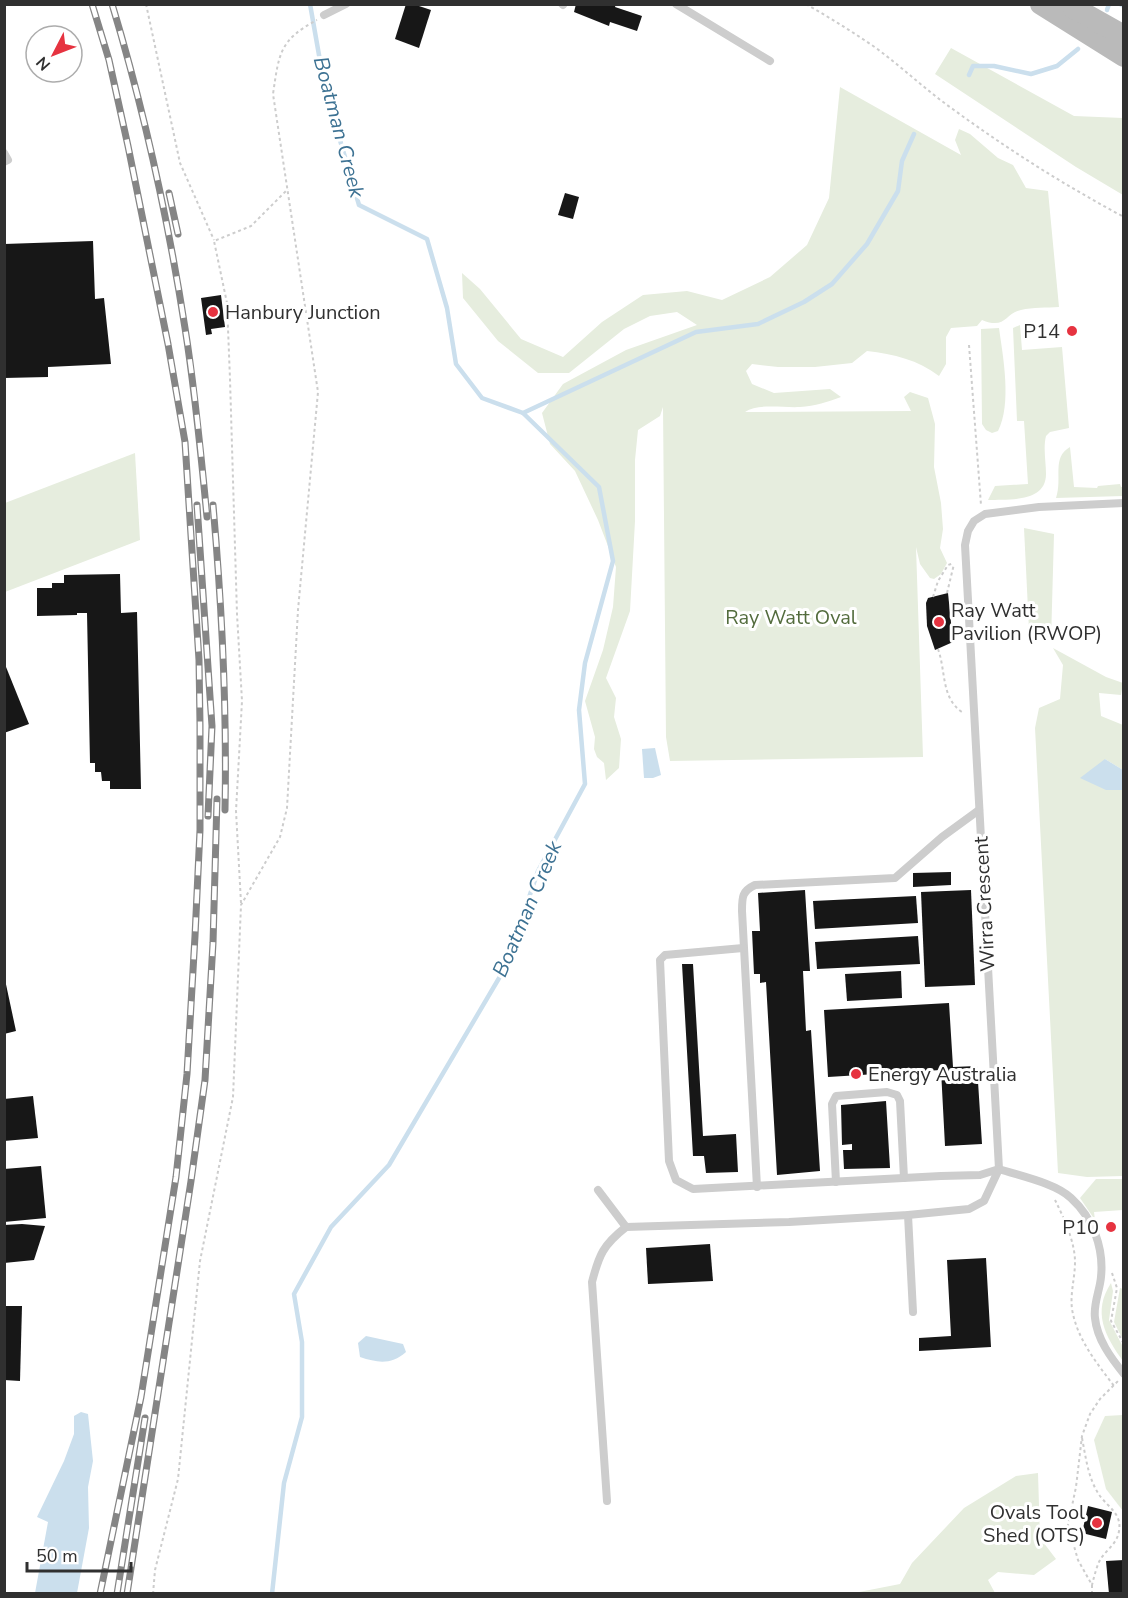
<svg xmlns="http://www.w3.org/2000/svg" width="1128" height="1598" viewBox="0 0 1128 1598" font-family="'Nunito Sans',sans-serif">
<rect width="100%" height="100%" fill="#fff"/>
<g fill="#e6edde">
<polygon points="951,48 1074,116 1123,118 1123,195 1076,167 935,74"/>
<path d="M840,87l121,68 -6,-15 4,-11 11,5 28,24 15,7 13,23 22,3 11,116c-12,1 -26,0 -38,3 -16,3 -15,20 -39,10l-5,6 -26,2 -5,9v27l-7,12c-21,-16 -45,-22 -72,-25l-15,12 -37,4h-37l-26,-3 -6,7 6,13 22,9 56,-4 11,8c-13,5 -26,9 -41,10 -17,1 -42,-4 -55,5l166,-1 -7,-14 6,-5 18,6 7,26 -1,43 7,36 2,26 -3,19 7,15 -6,11 -7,5 -4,-1 -10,-14 -4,-17 7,210 -253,4 -4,-24 -3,-330 -3,9 -22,14 -3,30v61l-5,90 -24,67 10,20 -2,19 7,22 -2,29 -13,12 -2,-17 -7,-6 -3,-8 1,-12 -10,-36 18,-51 10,-43 3,-40 -18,-47 -23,-49 -25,-27 -8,-31 21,-29 63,-34 71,-25 -20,-13 -27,4 -26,13 -55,44h-31l-40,-32 -35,-43 -1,-25 18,16 41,50 42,18 39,-35 41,-27 44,-4 35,9 48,-23 37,-32 22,-47z"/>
<path d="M1020,325l2,25 40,-3 7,81 -19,4 -4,4c-3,12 0,26 0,38 0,29 -38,25 -58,26l7,-14 33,-2 -4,-63h-7l-4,-93z"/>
<path d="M999,328c4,29 13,76 -1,103l-6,2 -6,-3 -4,-6 -1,-95z"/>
<path d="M1070,447l4,40 23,1 1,-2 22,-2 1,3h2v9l-67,2c7,-20 -5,-40 14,-51z"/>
<polygon points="135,453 140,540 5,592 5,503"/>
<polygon points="1024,528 1054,534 1051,641 1029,630"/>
<polygon points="1053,648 1106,677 1123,683 1121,695 1099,693 1101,716 1123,725 1123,770 1105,759 1106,790 1123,790 1123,1176 1087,1177 1058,1173 1035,728 1039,708 1060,699 1063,665"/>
<polygon points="1096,1179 1123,1179 1123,1210 1094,1212 1095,1220 1080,1198"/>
<path d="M1111,1283l2,8 -4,29 14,27v14c-18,-25 -31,-49 -12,-78z"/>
<polygon points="1120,1288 1123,1289 1123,1340 1114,1322"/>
<polygon points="1123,1415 1124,1415 1123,1511 1106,1489 1094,1440 1105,1416"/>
<polygon points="1038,1473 1040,1538 1056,1559 1034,1575 998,1572 988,1580 995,1593 854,1593 900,1584 912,1563 964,1508 1016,1476"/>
</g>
<g fill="#cbdfed">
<polygon points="655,748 661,775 653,778 644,778 642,749"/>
<polygon points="1105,759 1123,770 1123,790 1106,790 1080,778"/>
<path d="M366,1336l37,8 3,8c-15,13 -28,11 -46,5l-2,-14z"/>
<polygon points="81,1412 88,1414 93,1461 88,1487 89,1528 77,1593 35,1593 48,1522 37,1517 64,1461 74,1434 74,1416"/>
</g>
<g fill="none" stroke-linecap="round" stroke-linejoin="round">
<g stroke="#cbdfed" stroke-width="4.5">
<polyline points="1120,4 1124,6"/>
<polyline points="1107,10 1109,4"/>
<polyline points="969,75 973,66 994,66 1031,74 1057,66 1078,49"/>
<polyline points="523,413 696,332 758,324 804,302 832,284 867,244 898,191 902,161 914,134"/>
<polyline points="272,1594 284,1483 302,1417 302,1342 294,1294 331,1227 389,1165 505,968 538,871 585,784 579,710 585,663 613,561 599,487 523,413 482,398 456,364 447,308 427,239 359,205 325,89 310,4"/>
</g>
</g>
<g fill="#171717">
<polygon points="406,4 413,4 431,10 419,48 395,39"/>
<polygon points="576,4 616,4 615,7 642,16 637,31 610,22 609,26 574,12"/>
<polygon points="565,193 579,197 573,219 558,215"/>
<polygon points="93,241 95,299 104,298 111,364 48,367 48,377 4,378 4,244"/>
<polygon points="221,295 225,327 211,329 212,334 206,335 201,298"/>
<polygon points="120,574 121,613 137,612 141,789 110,789 110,781 102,781 101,772 95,772 95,763 90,763 87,613 77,613 77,615 37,616 37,588 52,588 52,583 64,583 64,575"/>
<polygon points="948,593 953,642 935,650 927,626 926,603 928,598"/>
<polygon points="4,662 29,724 4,733"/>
<polygon points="951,872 951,885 913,887 913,873"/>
<polygon points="805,890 810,971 803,971 806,1031 811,1030 820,1171 777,1175 766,982 760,983 760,974 754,974 752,931 760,931 758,893"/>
<polygon points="971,890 975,985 925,987 921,892"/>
<polygon points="916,896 918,923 815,929 813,901"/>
<polygon points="918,936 920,964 817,969 815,942"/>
<polygon points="682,964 693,964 703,1136 736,1134 738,1172 706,1173 704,1156 693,1156"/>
<polygon points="901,971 902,998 847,1001 845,974"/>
<polygon points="4,975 16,1031 4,1034"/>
<polygon points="949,1003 953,1067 977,1066 982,1144 945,1146 941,1070 828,1077 824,1010"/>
<polygon points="33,1096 38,1138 4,1141 4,1099"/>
<polygon points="886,1101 890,1168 844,1169 843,1150 852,1150 852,1144 842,1145 841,1105"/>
<polygon points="41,1166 46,1218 4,1222 4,1169"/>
<polygon points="22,1224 45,1226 34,1260 4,1263 4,1225"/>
<polygon points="710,1244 713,1281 648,1284 646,1248"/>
<polygon points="986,1258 991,1347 919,1351 919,1338 951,1336 947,1260"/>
<polygon points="4,1306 22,1306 20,1381 4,1380"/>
<polygon points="1088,1506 1112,1512 1106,1539 1082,1533"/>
<polygon points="1124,1560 1124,1594 1109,1594 1106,1561"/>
</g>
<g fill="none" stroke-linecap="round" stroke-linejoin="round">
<g stroke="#cdcdcd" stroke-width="2" stroke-dasharray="3 3" stroke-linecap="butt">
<polyline points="146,4 180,163 214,240"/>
<path d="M806,4c24,14 47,28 70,44 27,20 51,43 78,62 55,40 110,75 170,107"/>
<polyline points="969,345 981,505"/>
<polyline points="1122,485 1124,485"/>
<polyline points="947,593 954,564"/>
<polyline points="933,597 938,581 948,565 954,563"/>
<path d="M938,649c8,22 3,49 24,63"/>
<polyline points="241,903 236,811 242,701 237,614 230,379 227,303 214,241 251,226 288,189"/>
<path d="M1055,1200c9,18 20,42 20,62 0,16 -5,31 -3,47 5,30 24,53 42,77"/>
<polyline points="1112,1273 1117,1288 1111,1321 1124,1344"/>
<path d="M1082,1438c4,20 6,41 18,58 9,12 22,18 19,35 -2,14 -15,20 -20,31 -3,7 -5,15 -7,23"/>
<path d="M153,1594l2,-24 23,-91 22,-218 33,-164 8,-192 39,-68 7,-29 11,-198 20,-218 -45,-298c6,-40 6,-54 44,-74"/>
<polyline points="1092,1594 1092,1585 1078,1560 1068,1525 1076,1487 1082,1436 1090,1414 1100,1399 1118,1381"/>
</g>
<g stroke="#cdcdcd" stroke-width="8">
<polyline points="562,4 563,5"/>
<polyline points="676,4 770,61"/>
<polyline points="324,15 346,4"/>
<polyline points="4,153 8,160 4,162"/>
<path d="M1124,503l-85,4 -54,7 -11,7 -6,10 -3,14 34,624c21,7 56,14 72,29 22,20 33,50 30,79 -1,13 -8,27 -6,41 2,21 16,40 29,56"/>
<polyline points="836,1182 832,1104 836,1096 887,1092 897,1095 900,1101 904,1178"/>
<path d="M757,1187l-15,-276c0,-14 0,-20 13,-26l140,-7 47,-41 37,-27"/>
<polyline points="598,1190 626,1227 789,1222 908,1215 969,1209 984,1201 999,1169 980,1175 941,1176 693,1189 676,1180 669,1161 660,960 665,955 743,948"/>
<polyline points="908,1215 913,1312"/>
<path d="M607,1501l-15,-219c7,-27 11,-37 34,-55"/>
</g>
<g stroke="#bababa" stroke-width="22">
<polyline points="1041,4 1124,56"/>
<polyline points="1074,8 1124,36"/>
</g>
<g stroke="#858585" stroke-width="7">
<g id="rail">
<polyline points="92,4 109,60 128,146 168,344 185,442 199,660 200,725 200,830 195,936 187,1074 176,1177 141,1397 100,1594"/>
<path d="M112,4c32,106 56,215 73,324 10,62 16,126 22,189"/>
<polyline points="169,193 178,234"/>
<polyline points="197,505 212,726 208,816"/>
<path d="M213,505c9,102 14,203 12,305"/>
<polyline points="117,1594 145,1418"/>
<polyline points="127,1594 191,1181 205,1080 213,943 217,799"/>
</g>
</g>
<use href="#rail" stroke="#fff" stroke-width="4.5" stroke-dasharray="14" stroke-linecap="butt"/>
</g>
<g fill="#e63340" stroke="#fff" stroke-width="2">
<circle cx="213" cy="312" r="6"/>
<circle cx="1072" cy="331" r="6"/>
<circle cx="939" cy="622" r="6"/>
<circle cx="856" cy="1074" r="6"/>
<circle cx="1111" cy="1227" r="6"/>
<circle cx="1097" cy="1523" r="6"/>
</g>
<g text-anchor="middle" stroke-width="6" stroke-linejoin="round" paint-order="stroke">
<g font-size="20" fill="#303030" stroke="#fff" text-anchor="start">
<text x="225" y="319">Hanbury Junction</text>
<text x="1060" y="338" text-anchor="end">P14</text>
<text x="951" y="617">Ray Watt<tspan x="951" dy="23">Pavilion (RWOP)</tspan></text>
<text x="868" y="1081">Energy Australia</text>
<text x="1099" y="1234" text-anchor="end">P10</text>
<text x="1085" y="1519" text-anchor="end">Ovals Tool<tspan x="1085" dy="23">Shed (OTS)</tspan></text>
</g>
<g font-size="20" fill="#536c3d" stroke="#fff">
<text x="791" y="624">Ray Watt Oval</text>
</g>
<g font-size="20" fill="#303030" stroke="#fff">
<text transform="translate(984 904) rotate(-93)" y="7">Wirra Crescent</text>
</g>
<g font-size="21" font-style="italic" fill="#3d7293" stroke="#fff">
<text transform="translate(339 127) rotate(75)" y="7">Boatman Creek</text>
<text transform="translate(527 909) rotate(-67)" y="7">Boatman Creek</text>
</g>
</g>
<rect width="1128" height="1598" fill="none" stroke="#303030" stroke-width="12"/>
<g transform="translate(54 54) rotate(228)"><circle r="28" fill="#ffffff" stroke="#acacac" stroke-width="1.5"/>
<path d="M0-4.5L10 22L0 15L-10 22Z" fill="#e63340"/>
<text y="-9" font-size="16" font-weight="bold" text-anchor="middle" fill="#303030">N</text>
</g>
<path d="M27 1562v9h104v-9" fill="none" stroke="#303030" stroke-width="3"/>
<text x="36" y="1562" font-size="18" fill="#303030" stroke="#ffffff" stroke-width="4.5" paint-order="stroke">50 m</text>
</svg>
